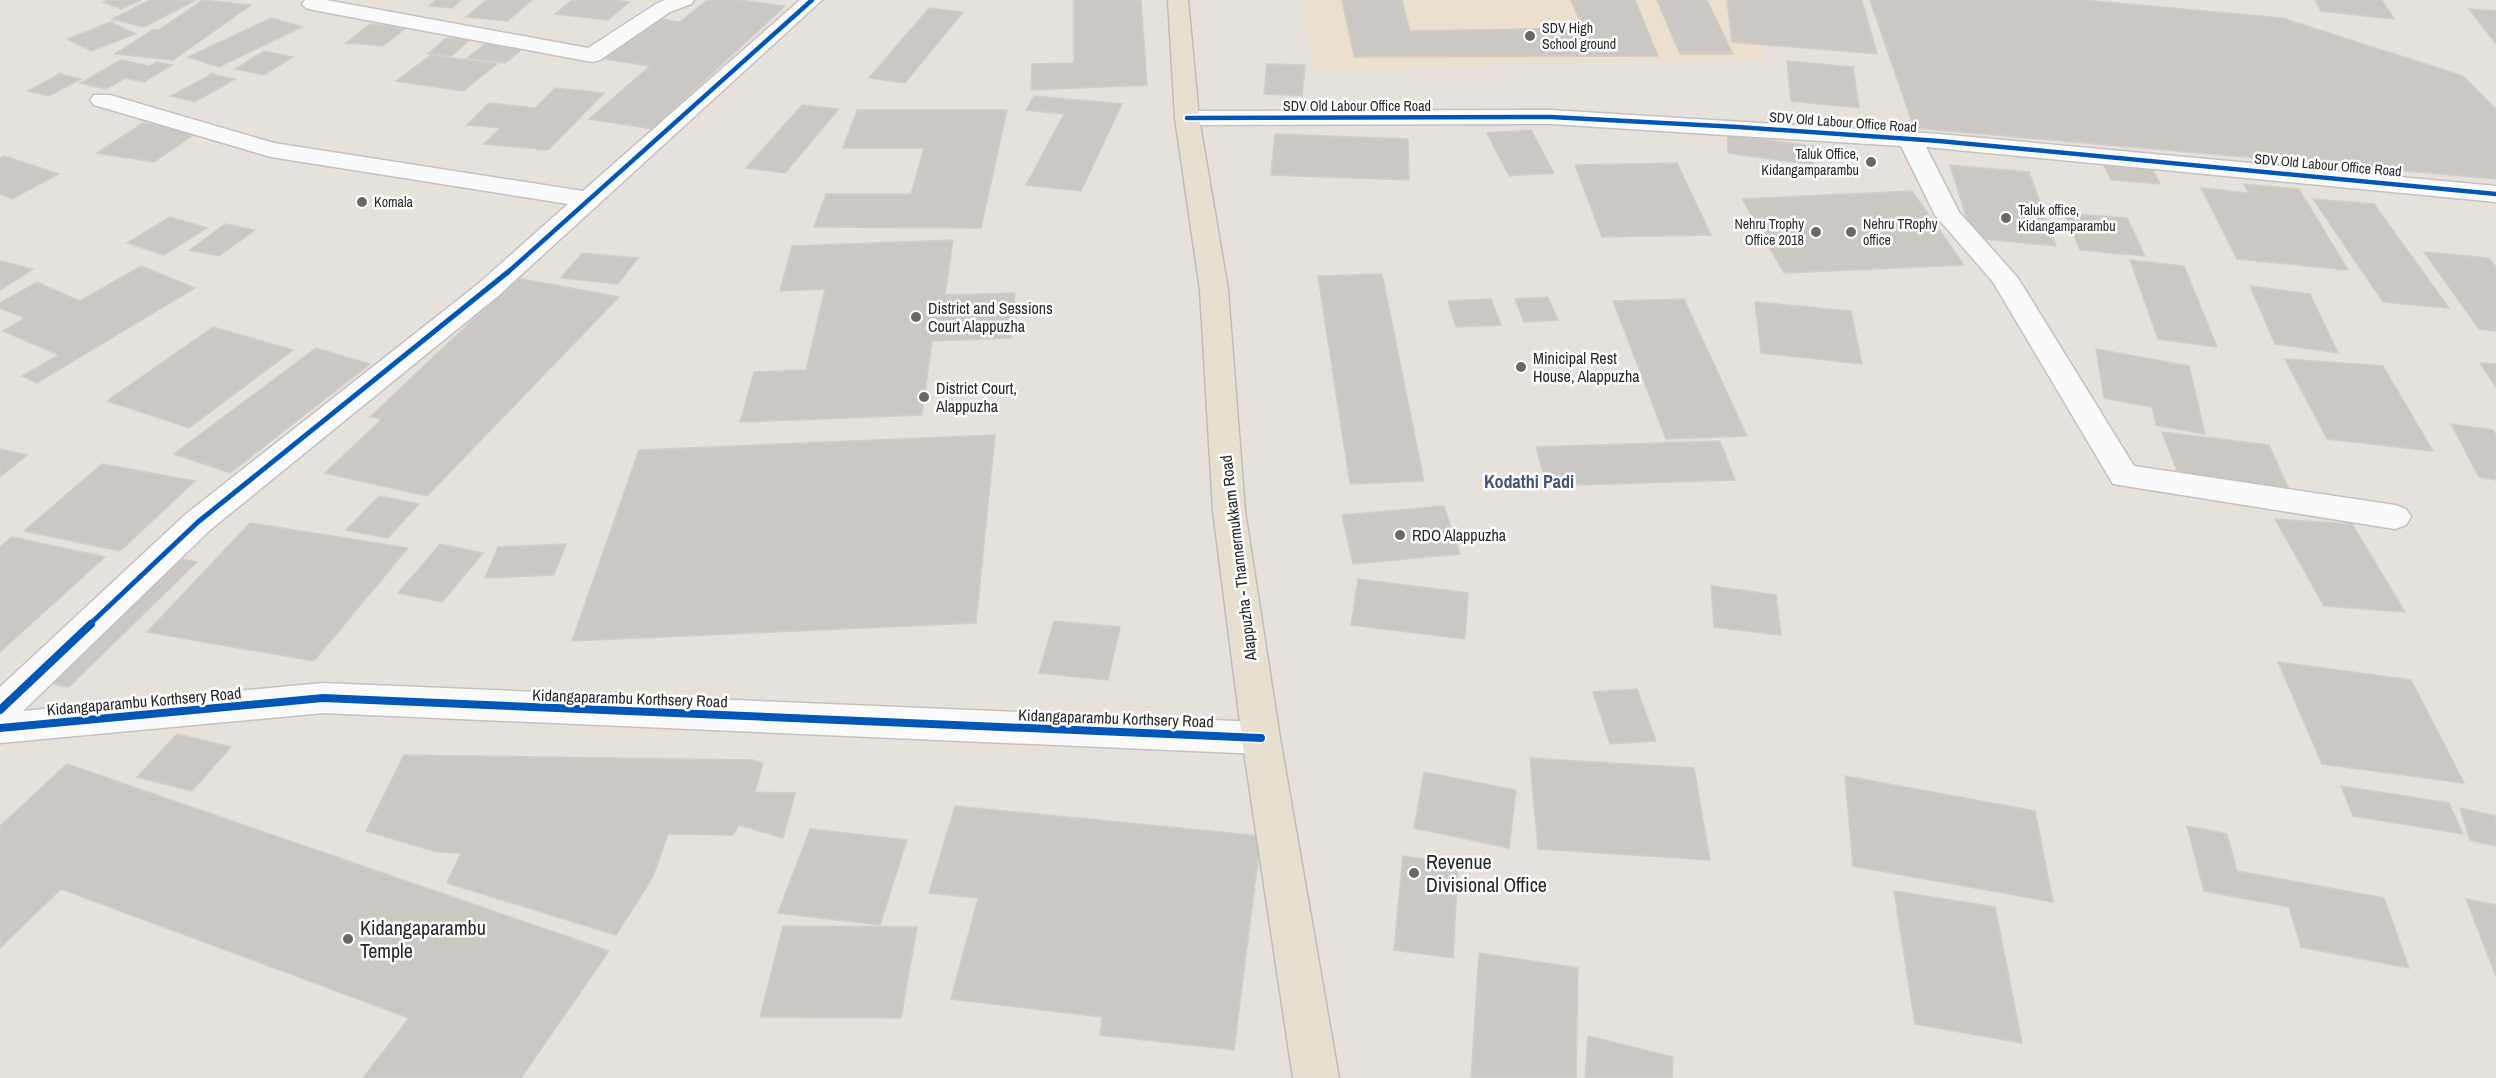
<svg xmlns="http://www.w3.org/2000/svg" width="2496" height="1078" viewBox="0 0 2496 1078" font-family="'Archivo Narrow',sans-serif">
<rect width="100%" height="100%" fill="#e6e1db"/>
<polygon fill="#ebdfce" points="1302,0 1731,0 1767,59 1313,69"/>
<g fill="#cbc7c3" stroke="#d1cdc8" stroke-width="1.5">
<polygon points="109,0 141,0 121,9 103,2"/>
<polygon points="150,0 196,0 144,27 112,19"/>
<polygon points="203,0 251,5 173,60 115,54 152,30 159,30"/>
<polygon points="436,0 461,0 452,8 429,6"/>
<polygon points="487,0 532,0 507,21 466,17"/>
<polygon points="572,0 615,0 629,2 608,20 555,14"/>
<polygon points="707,0 740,0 785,6 652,129 589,119 650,66 604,59 654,18 680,22"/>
<polygon points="1074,0 1141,0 1147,85 1031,90 1032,64 1074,63"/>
<polygon points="1342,0 1402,0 1410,31 1583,28 1571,0 1635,0 1658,56 1354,57"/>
<polygon points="1657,0 1707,0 1733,54 1680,54"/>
<polygon points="1727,0 1862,0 1877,54 1732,42"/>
<polygon points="1870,0 2084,0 2282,18 2463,76 2496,109 2496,179 1914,128"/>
<polygon points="2315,0 2382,0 2394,19 2321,11"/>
<polygon points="929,8 963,12 905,83 869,78"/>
<polygon points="2469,9 2496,11 2496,44"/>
<polygon points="271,18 302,27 219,67 188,57"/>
<polygon points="111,22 136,34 91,51 67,39"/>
<polygon points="370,24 406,28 383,46 346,43"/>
<polygon points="446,38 469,40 452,56 428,54"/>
<polygon points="488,42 526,46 505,63 467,58"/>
<polygon points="264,51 293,57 264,75 235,69"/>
<polygon points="431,55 497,64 463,91 396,81"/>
<polygon points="121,60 150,66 157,62 172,65 144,82 125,78 106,89 80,83"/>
<polygon points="1787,61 1853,67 1859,108 1791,101"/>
<polygon points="1267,64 1305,65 1302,96 1264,94"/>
<polygon points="60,74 81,79 49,96 28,91"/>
<polygon points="212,74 235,79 195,102 171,96"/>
<polygon points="555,88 604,93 548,150 484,144 500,128 467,125 489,103 535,108"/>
<polygon points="1034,96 1122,104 1081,191 1026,185 1064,114 1026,110"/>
<polygon points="802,105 839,109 785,173 746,168"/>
<polygon points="857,110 1007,110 981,228 814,227 826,194 911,194 924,148 843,148"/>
<polygon points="143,123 199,131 154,162 97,153"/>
<polygon points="1531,130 1554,173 1509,176 1487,133"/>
<polygon points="1275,134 1408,139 1409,180 1271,175"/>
<polygon points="1728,135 1813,146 1814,165 1728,153"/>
<polygon points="4,156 59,174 12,199 0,194 0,158"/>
<polygon points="1677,163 1711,235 1602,237 1575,165"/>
<polygon points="2103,163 2151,167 2160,184 2111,180"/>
<polygon points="1950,165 2029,172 2056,246 1973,238"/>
<polygon points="2244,184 2299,189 2348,270 2237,259 2201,188 2249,193"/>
<polygon points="1912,191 1964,265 1784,273 1742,199"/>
<polygon points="2313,199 2374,204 2449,308 2383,302"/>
<polygon points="2064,213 2127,218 2145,256 2080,250"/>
<polygon points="170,217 207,228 164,255 127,243"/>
<polygon points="225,224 255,230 219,256 190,250"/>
<polygon points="953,240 945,295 1015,293 1011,338 932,341 922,415 740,422 754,372 806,370 825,289 780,291 792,246"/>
<polygon points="2424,252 2489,258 2496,267 2496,331 2479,329"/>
<polygon points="582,253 638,258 618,284 561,278"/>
<polygon points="2130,260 2184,266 2217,347 2158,339"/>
<polygon points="0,261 33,269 0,290"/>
<polygon points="141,266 195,288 37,383 22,376 59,355 3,331 25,318 0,308 0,303 37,282 80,301"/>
<polygon points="1382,274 1424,481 1350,484 1318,276"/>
<polygon points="517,278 619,297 427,496 325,473 382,419 370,417"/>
<polygon points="2250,286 2310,294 2338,353 2275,344"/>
<polygon points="1548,297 1558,320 1524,322 1515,299"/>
<polygon points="1491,299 1501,325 1456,327 1448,301"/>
<polygon points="1684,299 1747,436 1666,439 1613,301"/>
<polygon points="1755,302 1851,311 1862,364 1761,353"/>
<polygon points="213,327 293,350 189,428 107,401"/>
<polygon points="316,348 370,364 230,473 174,454"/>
<polygon points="2096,349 2189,366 2205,434 2156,425 2152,407 2104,398"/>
<polygon points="2285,359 2383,366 2433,451 2327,439"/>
<polygon points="2480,363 2496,364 2496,387"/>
<polygon points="2451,424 2493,430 2496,435 2496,480 2479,477"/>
<polygon points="2162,432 2269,445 2291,494 2181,481"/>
<polygon points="995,435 976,623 572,641 639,450"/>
<polygon points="1720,441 1735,480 1547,486 1536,447"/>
<polygon points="0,449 27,455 0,477"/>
<polygon points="102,464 195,481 120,551 24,531"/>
<polygon points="379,496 419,504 388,538 346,530"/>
<polygon points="1444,506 1460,554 1353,564 1342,515"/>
<polygon points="2275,519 2352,524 2405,612 2324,606"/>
<polygon points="250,523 408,548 314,661 147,632"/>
<polygon points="12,537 105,557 0,652 0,547"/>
<polygon points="440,544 483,553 442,602 398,593"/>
<polygon points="566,544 554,575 485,578 498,547"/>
<polygon points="171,557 197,562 69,687 42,682"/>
<polygon points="1358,579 1468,593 1465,639 1351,625"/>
<polygon points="1711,586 1776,595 1781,635 1714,627"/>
<polygon points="1054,621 1120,627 1108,680 1039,673"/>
<polygon points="2278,662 2411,680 2464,783 2322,764"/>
<polygon points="1637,689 1656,741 1610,744 1593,692"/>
<polygon points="177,734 231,747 192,791 137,777"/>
<polygon points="404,755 753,760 763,763 755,792 795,793 783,838 739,825 733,835 668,834 653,877 616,935 447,883 461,853 437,852 366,831"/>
<polygon points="1530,758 1694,768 1710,860 1538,849"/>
<polygon points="67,764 609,951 521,1078 363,1078 409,1018 61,889 0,948 0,826"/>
<polygon points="1424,772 1516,790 1509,848 1414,828"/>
<polygon points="1845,776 2035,811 2053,902 1853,866"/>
<polygon points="2341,786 2449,803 2463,834 2353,816"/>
<polygon points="955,806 1261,836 1234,1050 1100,1035 1102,1017 951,999 978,898 929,893"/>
<polygon points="2460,808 2496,816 2496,846 2470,840"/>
<polygon points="2187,826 2227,834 2237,871 2384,898 2409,968 2301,947 2289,907 2204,891"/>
<polygon points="810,829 907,840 880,925 778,913"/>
<polygon points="1403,856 1458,864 1453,958 1394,950"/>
<polygon points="1894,891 1995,907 2022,1043 1915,1024"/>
<polygon points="2466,899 2496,905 2496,976"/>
<polygon points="783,926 917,927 901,1018 760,1017"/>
<polygon points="1479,953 1578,968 1576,1078 1471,1078"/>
<polygon points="1588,1036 1673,1057 1672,1078 1585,1078"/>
</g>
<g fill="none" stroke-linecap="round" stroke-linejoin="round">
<g stroke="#c3c1c2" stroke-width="3">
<g id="minor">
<polygon points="305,0 326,0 588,48 656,4 665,0 694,0 691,4 670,12 600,60 592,62 313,10 306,8 302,4"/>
<polygon points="800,0 822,0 498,296 210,530 23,711 323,683 1261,722 1274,727 1280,738 1274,749 1261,754 323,713 0,743 0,687 186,514 478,284 568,204 271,157 94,105 90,100 94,95 110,95 274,143 583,191"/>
<polygon points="1551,110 1939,134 2496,186 2496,202 1926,147 1959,212 2018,278 2134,466 2395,505 2406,509 2411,517 2406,525 2395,529 2113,484 1993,282 1935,215 1901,146 1551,124 1187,125 1179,123 1175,118 1179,113 1187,111"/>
</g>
</g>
<g stroke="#bfbdbb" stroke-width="3">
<polygon id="major" points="1168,0 1188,0 1199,118 1228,290 1245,511 1280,738 1339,1078 1293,1078 1242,738 1213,511 1200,290 1175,118"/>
</g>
<use href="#minor" fill="#fbfafa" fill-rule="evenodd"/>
<use href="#major" fill="#e7dfd0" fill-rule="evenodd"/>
<g stroke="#fff" stroke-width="8">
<g id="cycleway-far2">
<polyline points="1187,118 1551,117 1738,127 1939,141 2496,194"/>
<polyline points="507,273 812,0"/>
</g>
</g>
<g stroke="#fff" stroke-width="9">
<polyline id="cycleway-far1" points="89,625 198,522 508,272"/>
</g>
<g stroke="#fff" stroke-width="11">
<g id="cycleway">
<polyline points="0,710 91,624"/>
<polyline points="0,728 323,698 1261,738"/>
</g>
</g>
<use href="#cycleway-far2" stroke="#0057b8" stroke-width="4.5"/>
<use href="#cycleway-far1" stroke="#0057b8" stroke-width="5"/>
<use href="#cycleway" stroke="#0057b8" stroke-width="8"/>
</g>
<g fill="#6a6866" stroke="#fff" stroke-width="2">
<circle cx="1530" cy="36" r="6"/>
<circle cx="1871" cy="162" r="6"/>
<circle cx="362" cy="202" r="6"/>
<circle cx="2006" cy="218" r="6"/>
<circle cx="1816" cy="232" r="6"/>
<circle cx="1851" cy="232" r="6"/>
<circle cx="916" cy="317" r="6"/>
<circle cx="1521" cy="367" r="6"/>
<circle cx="924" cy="397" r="6"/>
<circle cx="1400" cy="535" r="6"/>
<circle cx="1414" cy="873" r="6"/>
<circle cx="348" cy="939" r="6"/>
</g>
<g text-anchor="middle" stroke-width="5" stroke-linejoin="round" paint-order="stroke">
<g font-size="14" fill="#272727" stroke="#fff" text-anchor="start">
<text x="1542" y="33">SDV High<tspan x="1542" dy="16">School ground</tspan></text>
<text x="1859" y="159" text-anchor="end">Taluk Office,<tspan x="1859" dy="16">Kidangamparambu</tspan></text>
<text x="374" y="207">Komala</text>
<text x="2018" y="215">Taluk office,<tspan x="2018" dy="16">Kidangamparambu</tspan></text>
<text x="1804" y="229" text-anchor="end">Nehru Trophy<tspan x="1804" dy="16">Office 2018</tspan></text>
<text x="1863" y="229">Nehru TRophy<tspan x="1863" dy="16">office</tspan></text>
</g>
<g font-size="14" fill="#272727" stroke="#fff">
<text x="1357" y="111">SDV Old Labour Office Road</text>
<text transform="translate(1843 122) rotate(4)" y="5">SDV Old Labour Office Road</text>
<text transform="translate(2328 165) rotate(5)" y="5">SDV Old Labour Office Road</text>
</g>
<g font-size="16" fill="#272727" stroke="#fff" text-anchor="start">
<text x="928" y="314">District and Sessions<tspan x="928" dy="18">Court Alappuzha</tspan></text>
<text x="1533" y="364">Minicipal Rest<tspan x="1533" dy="18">House, Alappuzha</tspan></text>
<text x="936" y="394">District Court,<tspan x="936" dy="18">Alappuzha</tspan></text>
<text x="1412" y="541">RDO Alappuzha</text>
</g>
<g font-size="16" fill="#272727" stroke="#fff">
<text transform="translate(1238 558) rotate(-97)" y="6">Alappuzha - Thannermukkam Road</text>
<text transform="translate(630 698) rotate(2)" y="6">Kidangaparambu Korthsery Road</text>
<text transform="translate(144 701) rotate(-5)" y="6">Kidangaparambu Korthsery Road</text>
<text transform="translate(1116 718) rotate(2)" y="6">Kidangaparambu Korthsery Road</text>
</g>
<g font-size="18" font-weight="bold" fill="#455279" stroke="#fff">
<text x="1529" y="488">Kodathi Padi</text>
</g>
<g font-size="20" fill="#272727" stroke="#fff" text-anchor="start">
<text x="1426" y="869">Revenue<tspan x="1426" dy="23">Divisional Office</tspan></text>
<text x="360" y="935">Kidangaparambu<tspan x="360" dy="23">Temple</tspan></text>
</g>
</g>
</svg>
